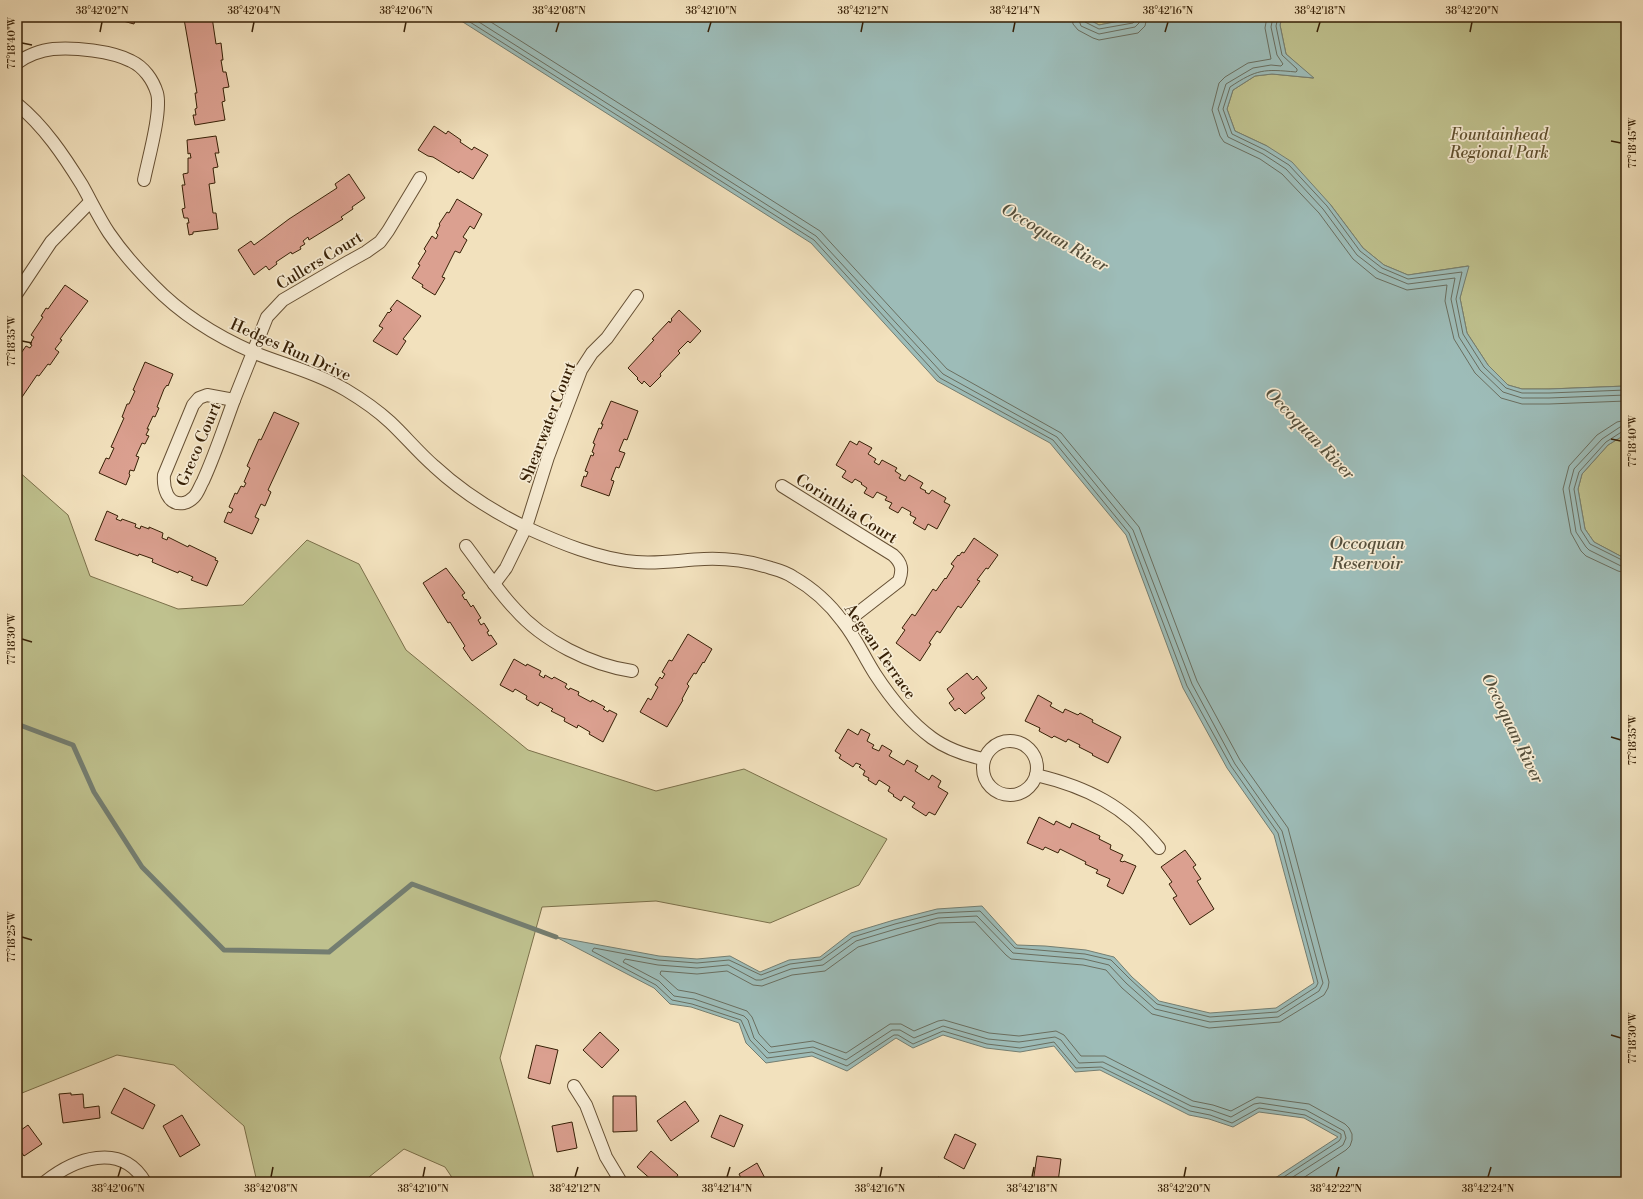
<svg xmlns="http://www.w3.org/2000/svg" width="1643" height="1199" viewBox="0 0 1643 1199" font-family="'Libre Bodoni',serif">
<rect width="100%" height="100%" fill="#f2e1bd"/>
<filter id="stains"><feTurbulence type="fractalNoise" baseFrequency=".005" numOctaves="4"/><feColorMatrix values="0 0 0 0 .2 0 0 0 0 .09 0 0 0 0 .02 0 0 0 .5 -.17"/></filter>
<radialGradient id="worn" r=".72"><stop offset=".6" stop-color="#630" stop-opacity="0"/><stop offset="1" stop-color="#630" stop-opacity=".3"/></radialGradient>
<g fill="#bfc18e" stroke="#7b704a">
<polygon points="1084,17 1140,17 1099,25"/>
<polygon points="1282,17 1626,17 1626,386 1549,389 1522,389 1508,385 1488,365 1467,333 1460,298 1468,266 1408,275 1384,265 1363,248 1330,204 1267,146 1235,131 1227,109 1233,90 1255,76 1272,74 1313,78 1286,54 1280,25"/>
<polygon points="1626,434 1626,559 1594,542 1585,529 1578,489 1582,474 1608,445"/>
<polygon points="17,470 68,515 90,576 178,609 243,605 307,540 359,564 406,650 528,750 656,791 744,769 887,839 859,885 770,923 656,901 542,907 500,1058 535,1182 455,1182 445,1167 404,1149 369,1177 366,1182 257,1182 244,1126 174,1065 117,1055 17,1095"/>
</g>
<polygon fill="#9dbcb8" stroke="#747e71" points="455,17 1084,17 1099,25 1140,17 1282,17 1280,25 1286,54 1314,78 1272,74 1255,76 1233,90 1227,109 1235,131 1267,146 1292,162 1330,204 1363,248 1384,265 1408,275 1469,266 1460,298 1467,333 1488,365 1508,385 1522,389 1549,389 1626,386 1626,434 1608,445 1582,474 1578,489 1585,529 1594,542 1626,559 1626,1182 1269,1182 1338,1137 1304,1118 1259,1112 1233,1127 1209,1119 1189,1115 1100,1070 1075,1072 1054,1046 1020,1052 986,1048 943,1035 913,1048 896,1038 847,1071 812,1056 766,1063 746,1043 739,1023 691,1007 670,1004 654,988 556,937 659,956 697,959 730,956 760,972 789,960 820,957 851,933 894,920 937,909 982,906 1017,945 1045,946 1086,950 1114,957 1132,977 1159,1001 1210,1013 1276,1008 1314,983 1274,835 1227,768 1183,688 1126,535 1050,443 937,381 811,243"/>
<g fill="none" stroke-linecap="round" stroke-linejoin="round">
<g stroke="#6a6e5f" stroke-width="1">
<polyline points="462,17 814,240 940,378 1053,440 1129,533 1187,686 1231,766 1278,833 1318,983 1316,987 1277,1012 1210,1017 1157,1004 1130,979 1111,960 1085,954 1015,948 980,911 938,913 895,924 853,937 821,960 790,964 761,975 729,960 697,963 658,960 594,948 592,951 656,985 672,1000 692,1004 741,1020 750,1040 767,1058 812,1052 847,1066 894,1035 898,1035 913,1044 943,1031 987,1044 1020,1048 1054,1042 1076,1068 1101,1067 1190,1111 1210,1115 1232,1123 1259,1108 1305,1115 1341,1134 1341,1138 1339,1141 1276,1182"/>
<polyline points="471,17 816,236 943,374 1057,437 1133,530 1192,684 1235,764 1282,831 1323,983 1319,991 1278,1017 1210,1022 1155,1009 1126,983 1109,965 1084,959 1013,953 977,916 938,918 896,929 856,941 823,965 791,969 761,980 756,980 728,965 697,968 658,965 625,959 623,962 659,981 674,996 694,999 744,1016 748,1020 754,1038 769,1053 813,1047 846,1060 892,1030 900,1030 914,1038 943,1026 988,1039 1019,1042 1055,1037 1061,1040 1079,1063 1103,1062 1191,1106 1211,1110 1231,1117 1254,1104 1260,1103 1306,1110 1344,1131 1346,1138 1343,1145 1285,1182"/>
<polyline points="483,17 820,231 947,369 1061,433 1139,527 1197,681 1240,760 1288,828 1329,982 1328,988 1324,995 1280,1022 1209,1028 1152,1014 1122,988 1106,970 1083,965 1011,959 1006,955 975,922 939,923 898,935 858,947 825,971 792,975 762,986 753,985 727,971 697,974 661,971 660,974 678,990 695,993 747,1011 752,1017 759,1034 771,1047 813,1041 846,1053 890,1024 901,1024 914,1031 938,1021 944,1020 989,1033 1019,1036 1056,1031 1064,1035 1081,1056 1105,1056 1193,1101 1213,1105 1231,1111 1257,1097 1309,1104 1345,1124 1349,1128 1352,1134 1352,1140 1350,1146 1346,1150 1297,1182"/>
<polyline points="1072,17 1073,24 1078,30 1093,38 1099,40 1138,33 1145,26 1147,17"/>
<polyline points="1078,17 1081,26 1099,34 1135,27 1139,23 1141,17"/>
<polyline points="1083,17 1085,22 1099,29 1133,23 1135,21 1136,17"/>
<polyline points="1267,17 1265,28 1271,59 1248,63 1225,77 1219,83 1212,110 1220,136 1224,142 1260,159 1282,174 1319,213 1353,259 1376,278 1407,290 1447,285 1445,301 1454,339 1475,373 1501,398 1522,404 1549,404 1626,401"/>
<polyline points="1273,17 1271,27 1277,55 1283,64 1281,66 1271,65 1253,68 1226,84 1218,109 1228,137 1263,154 1286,169 1323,209 1357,255 1379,272 1408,284 1455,278 1451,299 1459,337 1480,370 1503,392 1522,398 1549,398 1626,395"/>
<path d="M1278,17l-2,9 6,29 15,14v2l-1,1c-32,-3 -39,-3 -66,15l-7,22 9,25 33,16 24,15 38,41 33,45 22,17 26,11 54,-7 -6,27 7,35 21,33 22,21 16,5h27l77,-3"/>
<polyline points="1626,420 1617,422 1597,435 1569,466 1563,489 1571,533 1581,551 1586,556 1618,571 1626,573"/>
<polyline points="1626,426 1620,427 1602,439 1574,469 1569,488 1576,532 1586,547 1589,550 1621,566 1626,567"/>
<polyline points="1626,431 1623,431 1606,442 1579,472 1574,489 1581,530 1590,544 1626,562"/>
</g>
<polyline stroke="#747e71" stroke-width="5" points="17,724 73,745 94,792 142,867 224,950 329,952 412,884 556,937"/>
</g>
<g fill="#dba090" stroke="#372006">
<polygon points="110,17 136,17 134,24 123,21 123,19"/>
<polygon points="197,17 212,17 216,44 221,43 223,60 221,60 223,72 226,72 229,87 223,88 225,101 222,102 225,120 195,125 193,115 196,115 195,109 197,108 195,93 197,93 184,19"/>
<polygon points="434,126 446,134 448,131 461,140 460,142 472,150 474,147 488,155 473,179 460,171 459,173 433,157 428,156 418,150"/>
<polygon points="216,136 219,153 215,153 218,167 213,168 215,183 209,184 213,213 216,213 218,229 193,232 193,234 189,235 187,223 189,223 188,218 184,218 182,209 185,208 182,185 185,185 183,174 188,173 188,158 191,158 190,153 188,154 187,140"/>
<polygon points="349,174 365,198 352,207 353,209 341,217 343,219 309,240 308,237 303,241 305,244 300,247 301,249 292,254 291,252 276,262 277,264 269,270 266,266 254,275 238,250 251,241 254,245 265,237 289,219 337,188 335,184"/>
<polygon points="457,199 482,214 474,229 470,226 463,237 467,240 460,253 455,251 442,277 445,278 435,295 422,287 423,285 412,278 420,265 418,264 426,251 424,249 432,236 436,239 438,235 436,233 440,225 439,224 447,212 449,213"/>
<polygon points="65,285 88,301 60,339 62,340 55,349 59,352 50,365 48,364 39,376 37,375 20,400 17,398 17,359 26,346 30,348 32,345 30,344 34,337 31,335 43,317 41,316 46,308 48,309"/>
<polygon points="397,300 421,316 403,339 406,341 397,355 373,341 383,328 379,326 388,312 389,313 392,310 390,309"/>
<polygon points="679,310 701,331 690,343 688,341 678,351 680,353 660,374 661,376 650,387 644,381 642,384 637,379 638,378 628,368 654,340 652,339 669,321 670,323 672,320 671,319"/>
<polygon points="145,362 173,374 168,386 167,385 164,389 157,407 159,408 155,417 153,416 147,429 149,429 146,435 149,436 145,444 142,443 136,456 139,457 134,471 130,470 129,474 130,475 126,485 99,473 106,458 109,459 114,448 111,447 124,418 122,417 127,404 129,404 135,391 133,390"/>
<polygon points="611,401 638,411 627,440 624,439 619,451 625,453 619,468 616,467 611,480 614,481 609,496 581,486 584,476 586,477 588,472 585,471 591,455 593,456 594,453 592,452 595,444 593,443 599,428 601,429 603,424 601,424"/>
<polygon points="274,412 299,423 268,490 271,492 265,506 261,504 255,517 259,519 252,534 224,522 228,512 231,513 233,509 229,507 235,493 237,494 241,486 244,487 246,483 244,482 250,468 247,466 259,439 261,440"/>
<polygon points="850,441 857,445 859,441 872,448 868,454 876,459 874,462 879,465 882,460 897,468 895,471 901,475 899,478 905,481 909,475 923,483 920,488 926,491 925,492 929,494 932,490 946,498 944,502 950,505 937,529 928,524 925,530 913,523 916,518 910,515 911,512 902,507 898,513 889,508 892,503 885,500 887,497 877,492 873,498 864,493 867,488 861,484 862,483 855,479 852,483 842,477 846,471 836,465"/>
<polygon points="107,511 118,516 116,519 121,521 122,519 136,524 135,527 140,529 141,526 149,529 149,527 163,533 162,538 167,540 168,537 188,547 189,545 216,558 215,560 218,561 207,586 191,580 193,577 179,571 178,573 152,562 153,559 139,554 138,556 95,540"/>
<polygon points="974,538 998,555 988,569 986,568 977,580 980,581 961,608 958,606 940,633 937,631 929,643 931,644 920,661 896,643 905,630 902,628 912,614 915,616 933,589 936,591 945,578 946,579 954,566 951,564 958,555 959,556 962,552 964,553"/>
<polygon points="446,568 465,593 462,595 465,600 466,599 471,607 473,605 481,618 478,620 481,625 484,623 489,631 487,632 489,636 491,635 497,644 472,661 463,648 465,646 450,622 448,623 423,583"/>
<polygon points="688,634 712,649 704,663 703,662 696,674 694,673 687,684 689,686 682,699 683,700 667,727 640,712 648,698 651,700 658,687 655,685 660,677 662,679 665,674 662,672 669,660 672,661"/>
<polygon points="514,659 526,666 527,664 541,671 539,675 544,678 545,675 552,679 554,677 567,684 565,687 569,690 570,688 579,692 578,695 591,702 592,700 605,707 603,709 608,712 609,710 617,714 603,742 589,734 590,732 578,725 577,728 564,721 565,718 551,711 553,709 540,702 538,706 526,699 527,696 515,689 513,692 500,685"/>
<polygon points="967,673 973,680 977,676 987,688 981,693 985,698 965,714 959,708 955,711 949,703 954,699 947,689"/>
<polygon points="1038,695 1052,703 1050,706 1063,713 1065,709 1078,715 1080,713 1093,720 1092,722 1121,737 1108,763 1092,755 1093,754 1079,747 1080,745 1068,739 1066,742 1054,736 1052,738 1039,731 1040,728 1025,721"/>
<polygon points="848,729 858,735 861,729 870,734 867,741 874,745 872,748 879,751 882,745 892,751 889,756 904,765 907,760 918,766 915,771 929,780 932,775 941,781 938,787 948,793 935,815 929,812 926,816 912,807 915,803 904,796 901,801 893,796 894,795 888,791 890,787 879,780 876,785 868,780 869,778 863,775 865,771 859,767 861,765 856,763 853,767 839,758 841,755 835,751"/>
<polygon points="1039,817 1054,825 1056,821 1070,828 1072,823 1100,836 1099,839 1111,845 1110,849 1123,855 1120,861 1123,862 1124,861 1136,866 1123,894 1107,886 1110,879 1096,873 1098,870 1085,864 1086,862 1060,849 1058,853 1045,847 1043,850 1027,843"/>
<polygon points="1185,850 1196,865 1193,867 1201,879 1197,881 1214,909 1190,925 1173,898 1177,896 1169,884 1172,882 1161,867"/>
<polygon points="600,1032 619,1050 602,1068 583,1050"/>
<polygon points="536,1045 558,1050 550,1084 528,1078"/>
<polygon points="124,1088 155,1105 143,1129 111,1113"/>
<polygon points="71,1093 71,1095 83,1094 84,1108 99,1106 100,1118 63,1123 59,1094"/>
<polygon points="613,1096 636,1096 637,1131 613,1132"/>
<polygon points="685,1101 699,1121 671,1141 657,1121"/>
<polygon points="182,1115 200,1145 180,1157 163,1126"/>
<polygon points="720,1115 743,1125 734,1147 711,1137"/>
<polygon points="572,1122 577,1148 557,1152 552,1126"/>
<polygon points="28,1125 42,1144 24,1156 17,1146 17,1133"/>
<polygon points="955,1134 976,1144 964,1169 944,1158"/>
<polygon points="651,1151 678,1175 673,1182 654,1182 637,1167"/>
<polygon points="1037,1156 1061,1159 1058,1182 1033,1182"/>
<polygon points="757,1163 767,1182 743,1182 739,1174"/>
<polygon points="938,1177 947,1182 935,1182"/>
<polygon points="221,1178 222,1182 197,1182 196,1181"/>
<polygon points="591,1178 591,1182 568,1182"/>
</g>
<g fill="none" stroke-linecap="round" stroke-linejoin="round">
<g stroke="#665034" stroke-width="14">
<g id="street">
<path d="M17,63c9,-7 24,-13 36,-14 21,-2 59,2 78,12 13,6 22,19 26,32 5,18 -9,67 -13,87"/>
<path d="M17,104c27,22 47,52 65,81 9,16 17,33 27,48 13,19 28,36 44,52 28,29 65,52 102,68 30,12 62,20 91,37 15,9 31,20 44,32 15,14 28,30 44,44 27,25 58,45 91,61 35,16 74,32 111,35 23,2 45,-2 68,-3 23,-1 45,2 67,9 7,2 15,4 22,9 19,11 37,27 50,45 13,16 21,35 32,52 15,23 35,48 57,64 15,11 33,17 51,21"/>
<polyline points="17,293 51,242 90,202"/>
<path d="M207,395l27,5c-10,27 -19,55 -31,81 -3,5 -5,12 -9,16 -3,3 -6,5 -10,6 -17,3 -21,-16 -20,-28l29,-70 6,-7z"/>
<polyline points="234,400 267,317 283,300 348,262 366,252 380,242 388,231 420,178"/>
<path d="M782,486l111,69c9,8 10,15 6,26l-54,42"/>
<path d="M466,546c16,21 31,44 49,63 28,32 76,56 117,62"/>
<polyline points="494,584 506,568 526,527 548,457 581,370 592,353 607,338 637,296"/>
<circle cx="1010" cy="768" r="27"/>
<path d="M1036,775c51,12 89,31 123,73"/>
<polyline points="574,1086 586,1105 606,1157 621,1182"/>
<path d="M45,1182c29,-23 76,-41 100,0"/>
</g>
</g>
<use href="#street" stroke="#f7ecd4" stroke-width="12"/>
</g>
<path fill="none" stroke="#372006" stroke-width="1.5" d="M100,32l2,-10M252,32l2,-10M404,32l2,-10M556,32l3,-10M708,32l3,-10M861,32l2,-10M1013,32l2,-10M1165,32l3,-10M1317,32l3,-10M1470,32l2,-10M22,43l10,2M1611,141l10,2M22,341l10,2M1611,439l10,2M22,639l10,3M1611,737l10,3M22,937l10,3M1611,1035l10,3M118,1177l3,-10M271,1177l2,-10M423,1177l2,-10M575,1177l3,-10M727,1177l3,-10M880,1177l2,-10M1032,1177l2,-10M1184,1177l2,-10M1336,1177l3,-10M1488,1177l3,-10"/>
<g text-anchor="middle" stroke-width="3.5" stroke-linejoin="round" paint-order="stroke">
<g font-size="16" font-style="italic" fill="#60502f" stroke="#f7ecd4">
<text x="1499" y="140">Fountainhead<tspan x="1499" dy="18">Regional Park</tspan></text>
</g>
<g font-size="16" fill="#372006" stroke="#f7ecd4">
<text transform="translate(319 260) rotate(-31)" y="6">Cullers Court</text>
<text transform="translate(291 349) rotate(24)" y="6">Hedges Run Drive</text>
<text transform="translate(547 422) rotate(-69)" y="6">Shearwater Court</text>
<text transform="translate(198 444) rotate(-67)" y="6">Greco Court</text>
<text transform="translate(847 508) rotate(32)" y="6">Corinthia Court</text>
<text transform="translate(881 651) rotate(55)" y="6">Aegean Terrace</text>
</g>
<g font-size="17" font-style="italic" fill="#564f3b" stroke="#f7ecd4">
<text transform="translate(1055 237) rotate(30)" y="6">Occoquan River</text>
<text transform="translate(1310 433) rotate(46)" y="6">Occoquan River</text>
<text x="1367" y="549">Occoquan<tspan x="1367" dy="20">Reservoir</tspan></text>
<text transform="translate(1513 728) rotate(64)" y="6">Occoquan River</text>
</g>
</g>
<rect width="1643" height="1199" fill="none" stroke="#f2e1bd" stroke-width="44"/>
<rect x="22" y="22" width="1599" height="1155" fill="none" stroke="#372006" stroke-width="1.5"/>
<g font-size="10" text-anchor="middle" fill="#372006">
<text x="102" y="14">38°42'02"N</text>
<text x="254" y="14">38°42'04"N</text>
<text x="406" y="14">38°42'06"N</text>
<text x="559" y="14">38°42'08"N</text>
<text x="711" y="14">38°42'10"N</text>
<text x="863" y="14">38°42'12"N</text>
<text x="1015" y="14">38°42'14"N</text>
<text x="1168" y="14">38°42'16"N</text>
<text x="1320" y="14">38°42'18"N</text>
<text x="1472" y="14">38°42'20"N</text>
<text transform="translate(11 43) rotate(-90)" y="4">77°18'40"W</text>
<text transform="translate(1632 143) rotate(-90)" y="4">77°18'45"W</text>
<text transform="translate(11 341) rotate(-90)" y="4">77°18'35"W</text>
<text transform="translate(1632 441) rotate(-90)" y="4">77°18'40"W</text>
<text transform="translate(11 639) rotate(-90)" y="4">77°18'30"W</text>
<text transform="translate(1632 740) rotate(-90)" y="4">77°18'35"W</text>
<text transform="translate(11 937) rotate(-90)" y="4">77°18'25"W</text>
<text transform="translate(1632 1038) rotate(-90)" y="4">77°18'30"W</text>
<text x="118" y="1192">38°42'06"N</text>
<text x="271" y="1192">38°42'08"N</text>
<text x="423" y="1192">38°42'10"N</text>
<text x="575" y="1192">38°42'12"N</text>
<text x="727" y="1192">38°42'14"N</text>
<text x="880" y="1192">38°42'16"N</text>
<text x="1032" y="1192">38°42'18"N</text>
<text x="1184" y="1192">38°42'20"N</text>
<text x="1336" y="1192">38°42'22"N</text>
<text x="1488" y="1192">38°42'24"N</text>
</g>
<rect width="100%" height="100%" filter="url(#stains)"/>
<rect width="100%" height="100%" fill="url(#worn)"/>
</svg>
